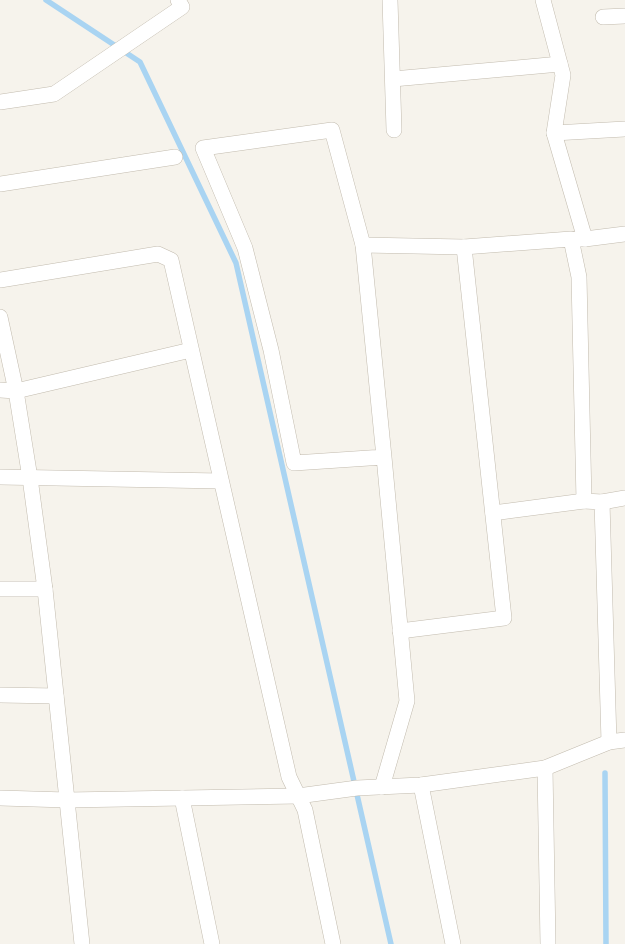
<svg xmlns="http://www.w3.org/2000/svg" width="625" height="944" viewBox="0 0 625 944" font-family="'Fira Sans Condensed',sans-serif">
<rect width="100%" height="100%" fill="#f6f3ec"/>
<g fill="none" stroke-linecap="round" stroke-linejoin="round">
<g stroke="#a9d4f2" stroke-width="5.5">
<polyline points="46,0 140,62 236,263 391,944"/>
<polyline points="605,773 606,944"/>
</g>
<g stroke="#c2bbae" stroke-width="16">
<g id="minor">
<polyline points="390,0 394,130"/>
<polyline points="543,0 563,75 554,133 625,129"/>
<polyline points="603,17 625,16"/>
<polyline points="393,79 560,64"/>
<polyline points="0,102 54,94 182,7 178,0"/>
<polyline points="554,133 585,239"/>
<polyline points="0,184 175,157"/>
<polyline points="576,239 585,239 625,234"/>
<polyline points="363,245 464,247 571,239 579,277 584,501 602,502 609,742"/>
<polyline points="0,280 158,254 171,260 289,777 305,810 333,944"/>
<polyline points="0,317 16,391 30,478 45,589 82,944"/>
<polyline points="0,390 16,391 191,350"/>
<polyline points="0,477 221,481"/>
<polyline points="602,502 625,498"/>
<polyline points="493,513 584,501"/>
<polyline points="0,589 45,589"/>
<polyline points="400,631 504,618 464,247"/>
<polyline points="0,695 56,696"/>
<polyline points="545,768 548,944"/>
<polyline points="421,785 453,944"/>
<polyline points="382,787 407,701 384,457 363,245 332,130 203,148 245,248 271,350 294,463 384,457"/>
<polyline points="0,798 67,800 298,796 357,788 421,785 545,768 609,742 625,740"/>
<polyline points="182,798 212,944"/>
</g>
</g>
<use href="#minor" stroke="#fff" stroke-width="15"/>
</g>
</svg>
